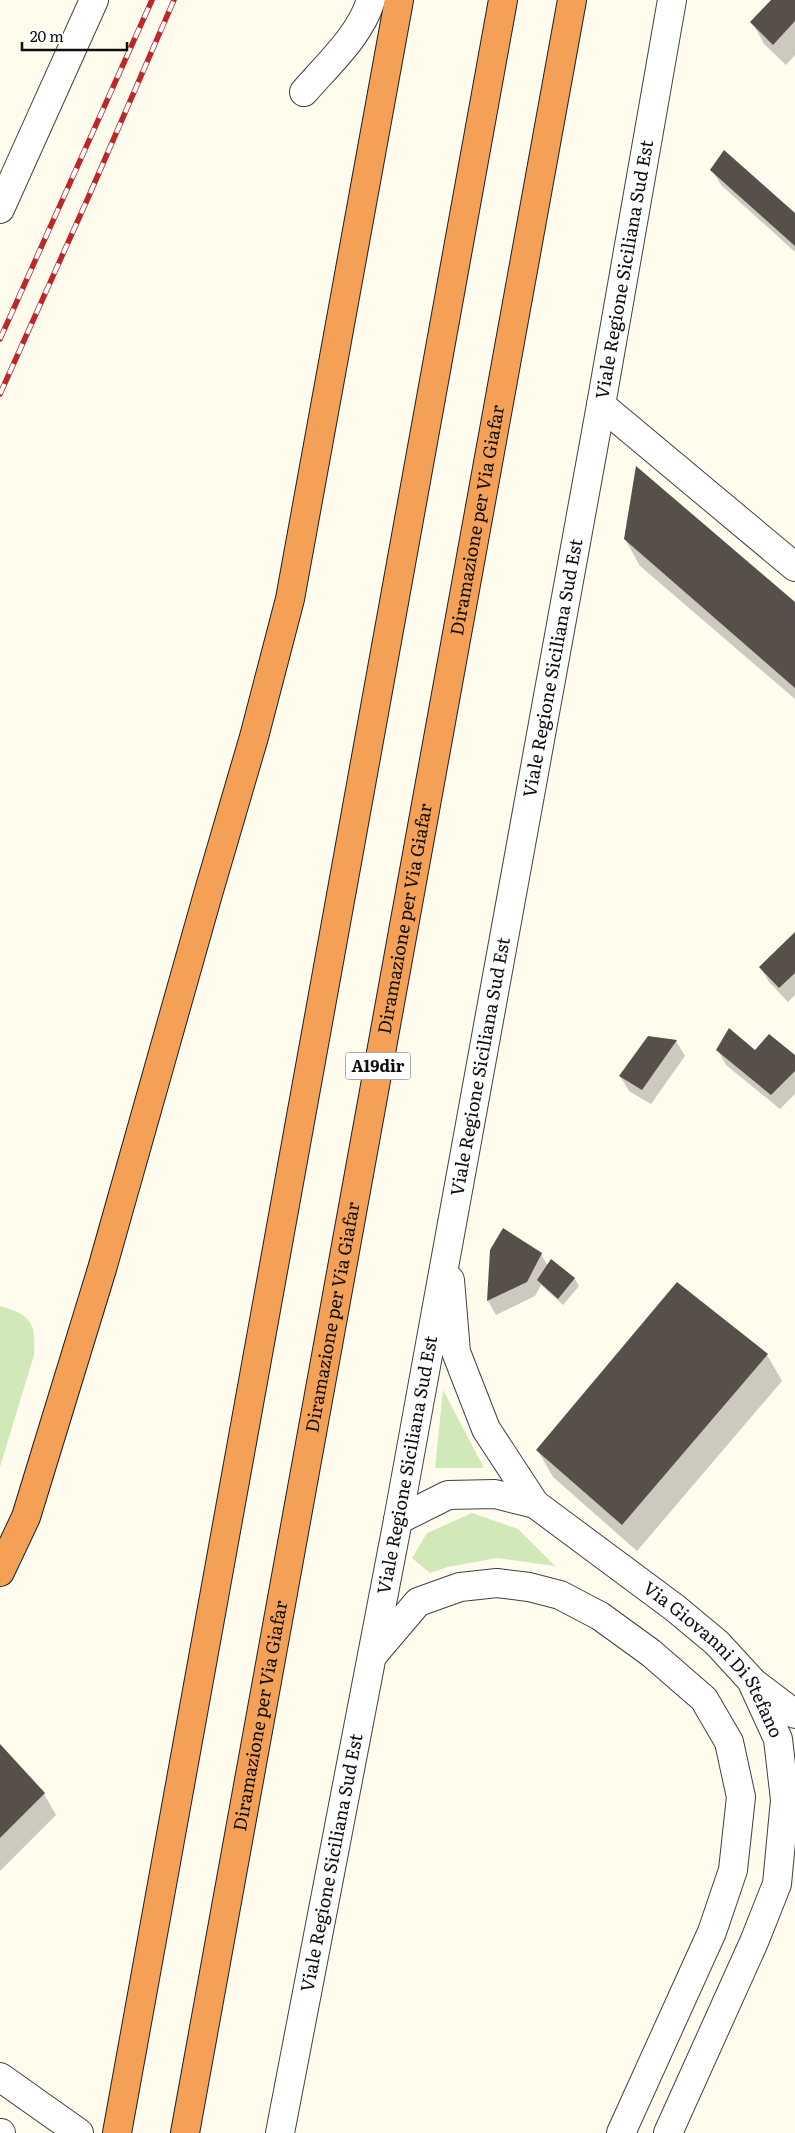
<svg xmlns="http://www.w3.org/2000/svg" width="795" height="2133" viewBox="0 0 795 2133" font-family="Literata,serif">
<rect width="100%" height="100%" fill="#fffcee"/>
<g fill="#d1e9b8">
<path d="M0,1306c31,9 36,16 34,49l-34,112z"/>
<polygon points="443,1390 484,1468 435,1468"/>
<polygon points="472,1513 518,1529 555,1566 497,1558 448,1567 430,1573 412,1558 427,1533"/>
</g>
<g fill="#0003">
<polygon points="772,0 795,0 795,55 786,65 764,44 752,22"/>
<polygon points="712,170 795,215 795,252 721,185"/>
<polygon points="625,539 795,605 795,699 640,566"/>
<polygon points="795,934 795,995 788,1002 769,982 760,967"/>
<polygon points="649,1038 676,1041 685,1056 651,1104 629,1091 620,1076"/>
<polygon points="718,1050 795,1057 795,1094 780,1109 726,1065"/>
<polygon points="541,1254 548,1266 551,1261 575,1279 579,1286 563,1305 541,1285 535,1296 496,1315 488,1301"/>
<polygon points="767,1355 782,1381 637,1551 553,1477 538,1451"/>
<polygon points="0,1745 44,1794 56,1815 0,1871"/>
</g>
<g fill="#564f4a">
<polygon points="771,0 795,0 795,21 773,45 750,22"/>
<polygon points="724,150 795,213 795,246 710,170"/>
<polygon points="636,466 795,602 795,688 624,539"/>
<polygon points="795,932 795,973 779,988 759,967"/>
<polygon points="729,1028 755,1050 769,1034 795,1055 795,1071 771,1095 716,1050"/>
<polygon points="648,1036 677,1040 642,1090 619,1076"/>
<polygon points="503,1228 542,1253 527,1282 487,1301 490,1250"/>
<polygon points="551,1259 575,1278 558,1299 537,1280"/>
<polygon points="677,1282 768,1354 622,1525 536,1450"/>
<polygon points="0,1744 45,1793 0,1838"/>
</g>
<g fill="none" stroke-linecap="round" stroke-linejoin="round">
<g stroke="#414141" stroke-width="30">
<g id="minor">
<path d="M304,92c24,-28 56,-56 67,-92"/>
<polyline points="0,209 94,0"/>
<polyline points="601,405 795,567"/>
<path id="s1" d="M450,1280l6,72 30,77 49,75 140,104 42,35 34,37 27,59 7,61 -8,84 -23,58 -86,191"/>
<polyline points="398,1520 448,1495 495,1494 535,1504"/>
<polyline points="373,1655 418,1602 460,1587 497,1583 529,1587 560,1595 600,1616 651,1653 704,1699 729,1742 741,1797 733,1870 712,1932 621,2133"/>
<polyline points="754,1683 795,1714"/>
<polyline points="0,2077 79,2133"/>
<polyline points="0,2133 1,2133"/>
<path id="s2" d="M280,2133l118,-613 203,-1115 71,-405"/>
</g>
</g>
<g stroke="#1f1f1f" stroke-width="30">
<g id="highway">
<polyline points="0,1572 26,1517 102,1269 208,894 254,737 290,599 399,0"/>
<polyline points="117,2133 503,0"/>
<path id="s3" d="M185,2133l387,-2133"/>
</g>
</g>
<use href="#minor" stroke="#fff" stroke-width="28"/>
<use href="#highway" stroke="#f4a157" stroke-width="28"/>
<g stroke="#bd262b" stroke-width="5.5">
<g id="rail">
<polyline points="0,339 152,0"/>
<polyline points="0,394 88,198 174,0"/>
</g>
</g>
<use href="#rail" stroke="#fff" stroke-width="4" stroke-dasharray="11" stroke-linecap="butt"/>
</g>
<g text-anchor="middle" stroke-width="5" stroke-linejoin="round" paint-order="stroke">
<rect fill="#fff" stroke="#565656" stroke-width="1" x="345.5" y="1052.5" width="65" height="27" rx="4"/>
<g font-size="16" font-weight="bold" fill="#0e0e0e">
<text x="378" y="1072">A19dir</text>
</g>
<g font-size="18" fill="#0e0e0e" stroke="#fff">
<text dy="6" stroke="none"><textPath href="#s2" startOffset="1895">Viale Regione Siciliana Sud Est</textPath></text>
<text dy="6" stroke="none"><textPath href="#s3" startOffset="1639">Diramazione per Via Giafar</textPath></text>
<text dy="6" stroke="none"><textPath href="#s2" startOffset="1490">Viale Regione Siciliana Sud Est</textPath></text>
<text dy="6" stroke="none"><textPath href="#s3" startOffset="1234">Diramazione per Via Giafar</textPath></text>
<text dy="6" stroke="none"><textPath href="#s2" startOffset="1085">Viale Regione Siciliana Sud Est</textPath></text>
<text dy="6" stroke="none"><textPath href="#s3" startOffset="829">Diramazione per Via Giafar</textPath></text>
<text dy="6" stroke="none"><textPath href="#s2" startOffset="680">Viale Regione Siciliana Sud Est</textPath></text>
<text dy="6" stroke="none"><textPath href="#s1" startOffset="484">Via Giovanni Di Stefano</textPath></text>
<text dy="6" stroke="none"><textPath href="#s3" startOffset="424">Diramazione per Via Giafar</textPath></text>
<text dy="6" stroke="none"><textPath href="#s2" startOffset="275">Viale Regione Siciliana Sud Est</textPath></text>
</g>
</g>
<path d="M22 42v8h105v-8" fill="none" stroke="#0e0e0e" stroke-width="2.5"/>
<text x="30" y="42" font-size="15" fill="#0e0e0e" stroke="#ffffff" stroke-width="4" paint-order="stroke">20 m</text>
</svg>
